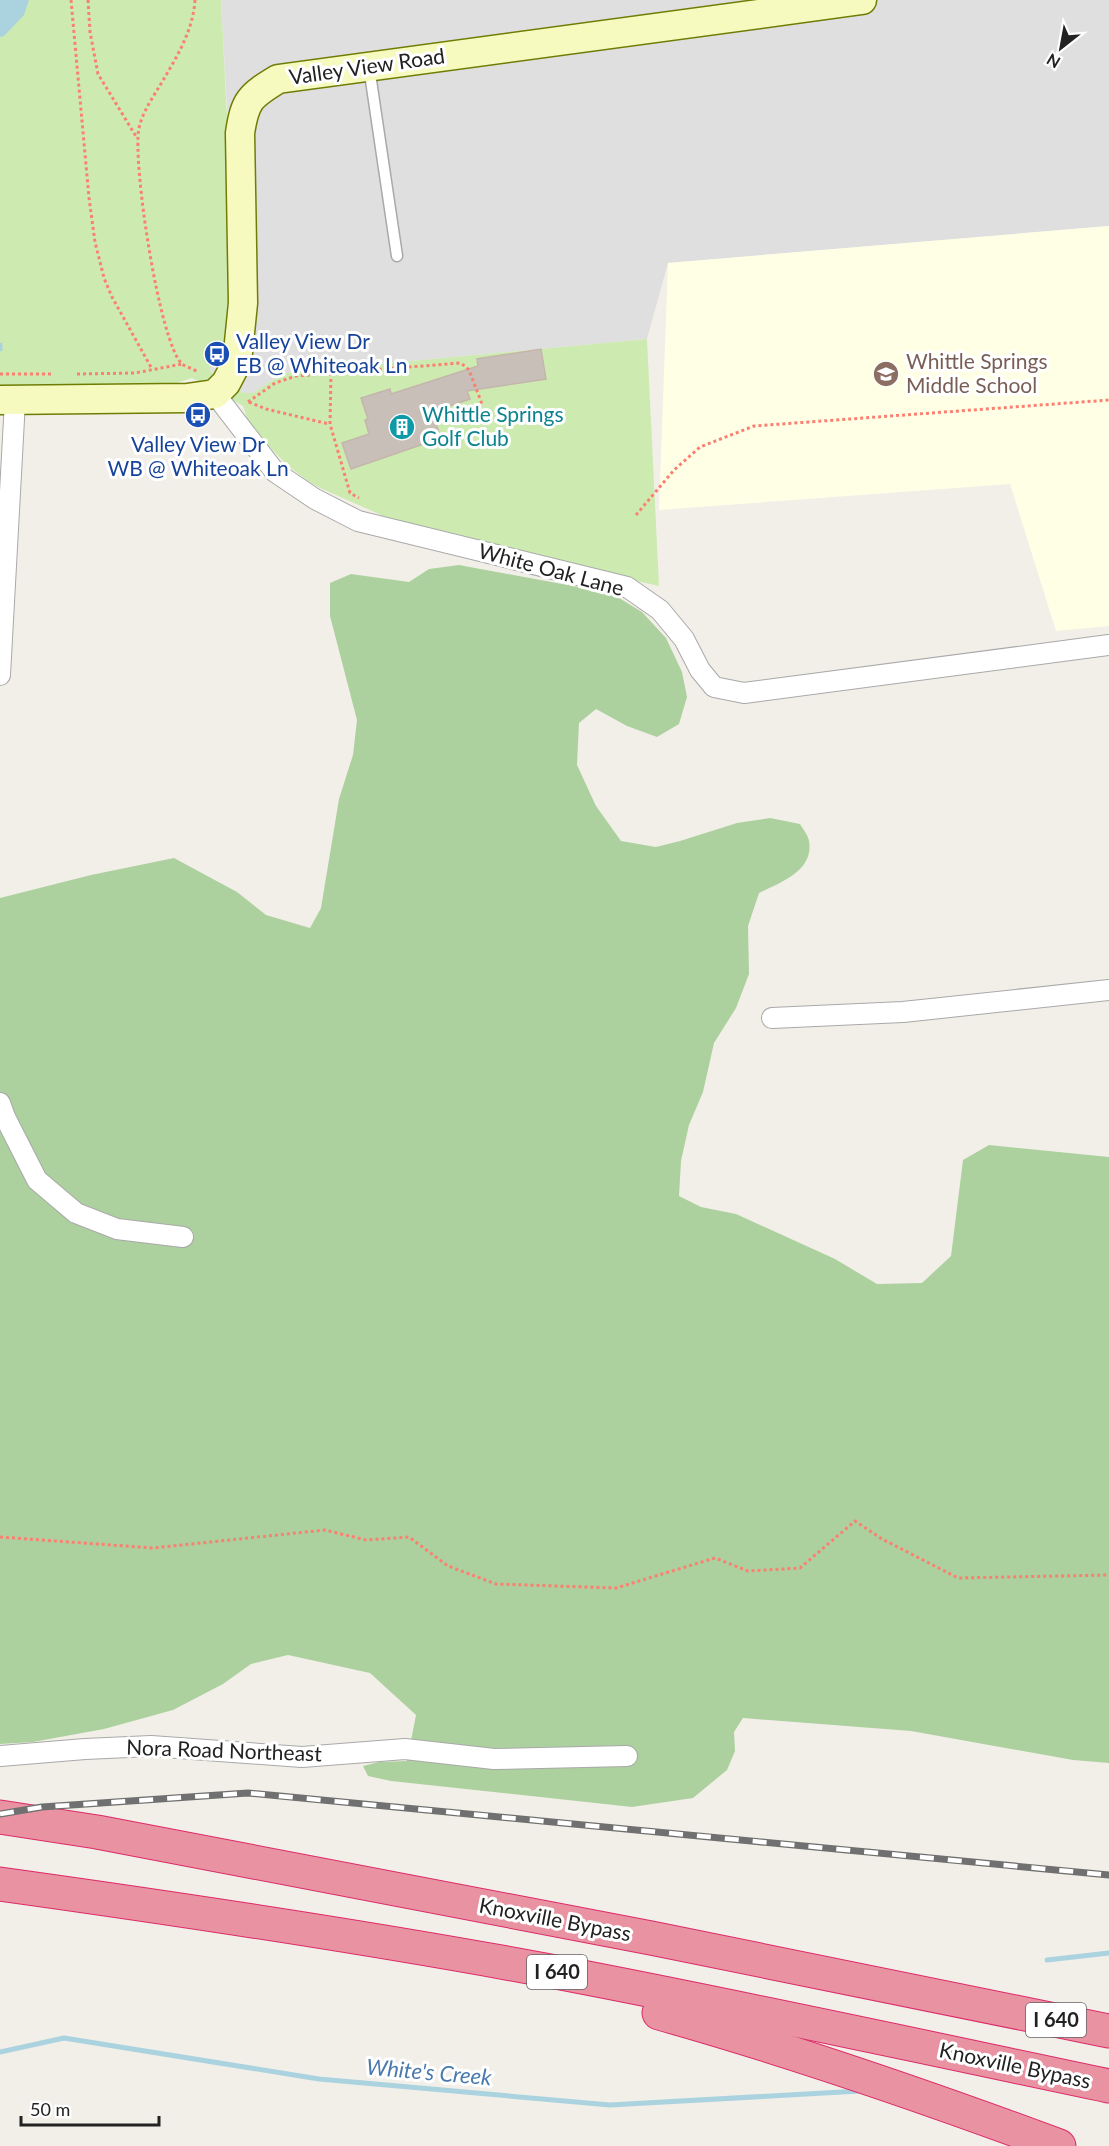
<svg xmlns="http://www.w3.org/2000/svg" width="1109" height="2146" viewBox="0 0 1109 2146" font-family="Lato,sans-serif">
<rect width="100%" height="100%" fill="#f2efe9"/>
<polygon fill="#e0dfdf" points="221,0 1109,0 1109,226 668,263 647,339 284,373 253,393 244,393 208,370 217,363 231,178"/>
<polygon fill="#ffffe5" points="1109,226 1109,626 1056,631 1010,484 659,510 668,263"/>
<polygon fill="#cdebb0" points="0,0 221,0 233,233 227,339 221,357 209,370 244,393 253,393 284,373 647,339 659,586 422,533 320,488 308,481 287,465 259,436 247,418 243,406 192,378 174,384 152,387 0,388"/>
<path fill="#add19e" d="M459,565l152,28 31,19 24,26 16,34 5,25 -8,27 -22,13 -30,-11 -31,-17 -17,14 -2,42 19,41 25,35 35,6 24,-6 57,-18 33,-5 30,6c3,5 8,11 9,17 5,30 -28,41 -50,52l-11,33 1,48 -13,34 -22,35 -11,49 -14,33 -8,36 -2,35 22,11 35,7 99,45 42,25 45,-1 29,-27 12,-96 26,-15 120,12v606l-36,-3 -162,-29 -168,-13 -9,14 1,19 -8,19 -34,28 -61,9 -241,-26 -23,-5 -5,-10 16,-4 28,-1 9,-46 -46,-42 -82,-18 -37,9 -28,20 -50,26 -69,19 -71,13 -33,2v-846l91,-23 83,-17 63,34 29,23 44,13 11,-20 18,-109 14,-44 4,-35 -27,-104v-33l21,-9 58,8 20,-13z"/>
<polygon fill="#aad3df" points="0,0 29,0 24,15 4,36 0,37"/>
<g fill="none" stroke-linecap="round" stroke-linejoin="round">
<g stroke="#aad3df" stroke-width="5">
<polyline points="0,345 0,349"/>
<polyline points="1047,1960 1109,1953"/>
<polyline points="0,2052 64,2038 319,2079 610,2105 860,2091"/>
</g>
</g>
<polygon fill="#c7bfb8" stroke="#c4b6ab" stroke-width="1.5" points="541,349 546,379 467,391 470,399 432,412 441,438 351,469 342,443 369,434 365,420 368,419 361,398 390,389 391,394 478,366 477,359"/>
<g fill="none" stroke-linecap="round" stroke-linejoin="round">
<g stroke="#a9a9a9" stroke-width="13">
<polyline id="lane" points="369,67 397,256"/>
</g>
<g stroke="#a9a9a9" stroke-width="22">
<g id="street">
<polyline points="215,394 275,472 315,499 358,521 627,587 660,610 684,639 700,670 714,687 744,693 1109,645"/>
<polyline points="0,675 15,401"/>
<polyline points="772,1018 903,1012 1109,990"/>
<polyline points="0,1103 5,1117 37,1180 76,1213 117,1229 183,1237"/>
<polyline points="0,1756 85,1749 151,1746 302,1757 405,1749 494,1759 627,1756"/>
</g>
</g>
<g stroke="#707d05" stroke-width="31">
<path id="secondary" d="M0,400l187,-2 28,-4 11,-11 11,-21 6,-59 -3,-170c5,-33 10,-37 38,-54l584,-79"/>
</g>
<g stroke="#dc2a67" stroke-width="35">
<g id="highway">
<polyline points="0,1817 97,1832 651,1938 1109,2031"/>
<path d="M0,1884c194,27 389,56 582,93 176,34 351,72 527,109"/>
<path d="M659,2013c135,38 268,84 400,133"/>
</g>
</g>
<g stroke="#fa8072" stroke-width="3" stroke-dasharray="3 3" stroke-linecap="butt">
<polyline points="71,0 89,198 95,242 104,278 112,297 152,369"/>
<polyline points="88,0 90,32 98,74 137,138"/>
<path d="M195,0c-2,32 -20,60 -36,87 -8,13 -17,27 -20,41 -7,33 20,214 43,236 4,3 12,5 16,8"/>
<polyline points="331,373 330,424 350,493 359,498"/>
<polyline points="0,374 52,374"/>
<polyline points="77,374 135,373 182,364"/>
<polyline points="248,402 275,383 296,376 460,363 465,366 469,370 482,404"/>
<polyline points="249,402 266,409 329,424"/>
<polyline points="636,515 674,470 700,447 754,426 1109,400"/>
<polyline points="0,1537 153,1548 325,1530 366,1540 409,1537 448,1566 496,1584 616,1588 715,1558 748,1571 800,1568 855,1521 882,1539 958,1578 1109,1575"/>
</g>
<use href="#lane" stroke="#fff" stroke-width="10"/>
<use href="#street" stroke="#fff" stroke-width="20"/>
<use href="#secondary" stroke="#f7fabf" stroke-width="28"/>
<use href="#highway" stroke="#e892a2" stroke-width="33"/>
<g stroke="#707070" stroke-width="7">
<polyline id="rail" points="0,1814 42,1807 248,1793 1109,1875"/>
</g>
<use href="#rail" stroke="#fff" stroke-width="4.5" stroke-dasharray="14" stroke-linecap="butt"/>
</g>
<defs>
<g id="bus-disc" transform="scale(1.35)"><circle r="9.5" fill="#1a4fb4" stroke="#fff"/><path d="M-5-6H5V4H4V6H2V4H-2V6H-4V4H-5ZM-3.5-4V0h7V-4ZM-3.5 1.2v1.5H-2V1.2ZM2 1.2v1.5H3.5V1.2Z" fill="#fff"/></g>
<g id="school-disc" transform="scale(1.35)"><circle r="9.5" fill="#8d6e63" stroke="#fff"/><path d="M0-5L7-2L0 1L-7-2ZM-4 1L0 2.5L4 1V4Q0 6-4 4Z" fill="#fff"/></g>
<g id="building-disc" transform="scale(1.35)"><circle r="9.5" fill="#0f9aa8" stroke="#fff"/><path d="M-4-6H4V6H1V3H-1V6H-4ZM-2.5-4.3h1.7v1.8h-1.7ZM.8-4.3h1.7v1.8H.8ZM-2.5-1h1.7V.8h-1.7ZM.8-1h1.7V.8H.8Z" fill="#fff"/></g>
</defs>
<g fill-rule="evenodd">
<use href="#bus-disc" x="217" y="354"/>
<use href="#school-disc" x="886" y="374"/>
<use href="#bus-disc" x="198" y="415"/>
<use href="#building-disc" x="402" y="427"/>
</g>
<g text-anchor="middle" stroke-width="6" stroke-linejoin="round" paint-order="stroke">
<g fill="#fff" stroke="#646464" stroke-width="1.5">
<rect x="527" y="1955" width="60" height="34" rx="4.5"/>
<rect x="1026" y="2003" width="60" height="34" rx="4.5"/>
</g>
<g font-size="20" font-weight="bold" fill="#222">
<text x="557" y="1979">I 640</text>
<text x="1056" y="2027">I 640</text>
</g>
<g font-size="21" fill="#222" stroke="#fff">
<text transform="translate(367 67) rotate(-8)" y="7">Valley View Road</text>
<text transform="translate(551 570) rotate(15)" y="7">White Oak Lane</text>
<text transform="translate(224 1751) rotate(2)" y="7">Nora Road Northeast</text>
<text transform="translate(555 1920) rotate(11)" y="7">Knoxville Bypass</text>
<text transform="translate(1015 2066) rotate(12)" y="7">Knoxville Bypass</text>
</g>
<g font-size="21" fill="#164399" stroke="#fff" text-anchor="start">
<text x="236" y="349">Valley View Dr<tspan x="236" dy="24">EB @ Whiteoak Ln</tspan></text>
<text x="198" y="452" text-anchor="middle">Valley View Dr<tspan x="198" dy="24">WB @ Whiteoak Ln</tspan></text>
</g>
<g font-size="21" fill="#785e54" stroke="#fff" text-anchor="start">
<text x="906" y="369">Whittle Springs<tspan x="906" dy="24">Middle School</tspan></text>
</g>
<g font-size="21" fill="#0d838f" stroke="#fff" text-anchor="start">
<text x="422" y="422">Whittle Springs<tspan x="422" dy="24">Golf Club</tspan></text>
</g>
<g font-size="22" font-style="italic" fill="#4a7aab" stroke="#fff">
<text transform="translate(429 2072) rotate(5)" y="8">White's Creek</text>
</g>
</g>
<g transform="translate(1061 48) rotate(211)" stroke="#ffffff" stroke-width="4.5" paint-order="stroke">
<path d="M0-4.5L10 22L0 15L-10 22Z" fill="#222222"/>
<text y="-9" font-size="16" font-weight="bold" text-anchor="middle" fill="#222222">N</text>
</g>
<path d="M21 2116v9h138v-9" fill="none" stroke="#222222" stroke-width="3"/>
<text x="30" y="2116" font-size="18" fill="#222222" stroke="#ffffff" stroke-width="4.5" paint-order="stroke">50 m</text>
</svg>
